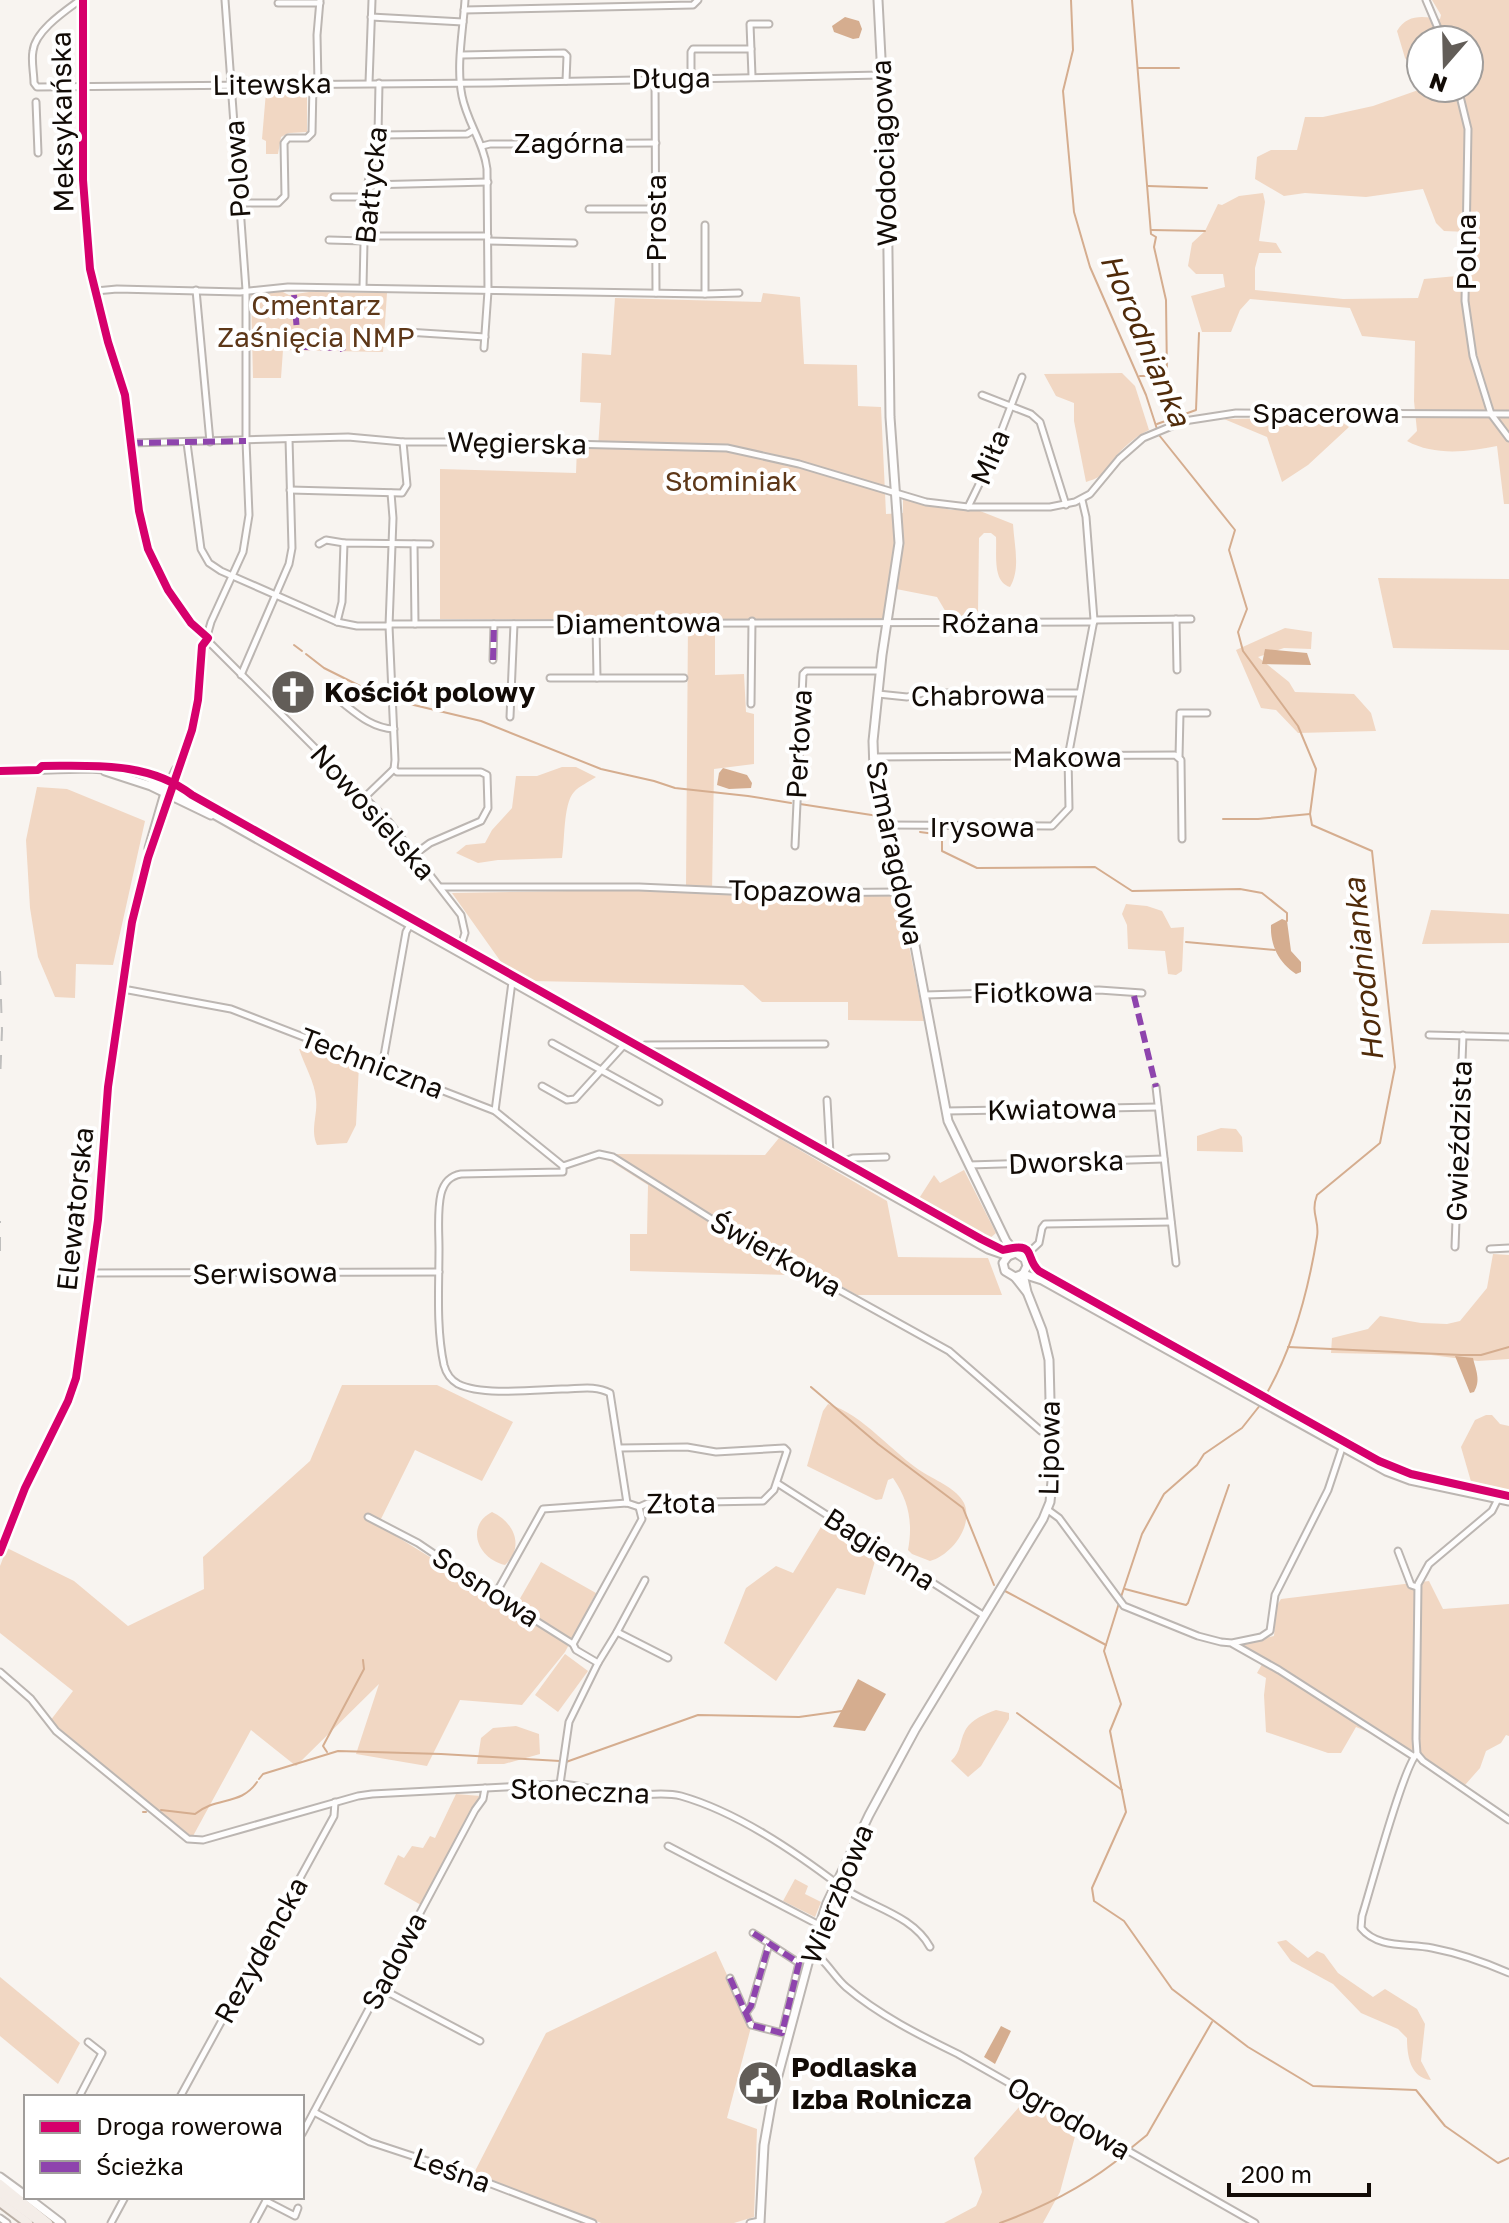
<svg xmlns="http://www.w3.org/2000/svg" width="1509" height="2223" viewBox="0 0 1509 2223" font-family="'Golos Text',sans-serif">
<rect width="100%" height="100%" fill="#f8f4f0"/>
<g fill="#f1d7c3">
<path d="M1432,0h77v504h-5l-7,-58c-29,6 -63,10 -90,-5l10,-10 -3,-30 1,-60 -53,-5 -12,-28 -100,-9 -10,11 -9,22h-29l-11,-36 34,-9 -2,-13h-27l-8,-8 4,-23 13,-12 13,-27 4,1 17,-9 24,-3 2,9 -6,39 17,2 6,10h-23l-4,15v22l88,9 75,-1 6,-19 44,-4 -1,-43 -23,-1 -8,-8 -13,-34 -57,8 -61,-4 -21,3 -29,-17 2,-22 14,-7h26l8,-33h18l50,-11 51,-18h45v-48h-48v38l-16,-20 -8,-27c10,-17 25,-15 43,-12l1,-4z"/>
<polygon points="266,92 307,94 307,132 289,133 281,137 278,154 266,154 266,141 262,139"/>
<polygon points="254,292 283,292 289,295 309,292 387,293 383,352 283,350 281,378 253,378 251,295"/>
<path d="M763,293l37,4 4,67 53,1 1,41 23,1 5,107 17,-1v-15l48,12 24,-1 38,15c1,20 8,45 -3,63 -18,-5 -13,-34 -14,-50l-5,-4h-7l-5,5 -1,73 -14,10 -14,-2 -13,-22 -46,-9 -6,32 -170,-1v56l29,-1 2,38 8,2v50l-40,5 -2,124 187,3 25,125 -76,-1v-18h-86l-19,-17 -213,-4 -24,-12 -54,-76 234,-4 2,-269 -248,-1v-150l136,4 1,-25h21l3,-45 -21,-1 2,-49 29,2 4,-57 146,4z"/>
<path d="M1122,373l13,13 14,44c-12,6 -21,13 -31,24 -13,15 -11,22 -32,28l-12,-61v-18l-18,-7 -12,-22z"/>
<polygon points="1334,417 1349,427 1308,465 1282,482 1267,437 1224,419"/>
<polygon points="1378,578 1509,579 1509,650 1393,648"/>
<polygon points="1285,628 1312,632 1311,649 1284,648 1258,657 1289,682 1295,692 1354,694 1371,713 1376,731 1298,733 1276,710 1261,708 1236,650"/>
<path d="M562,767h14l20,10c-7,5 -17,9 -22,15 -11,12 -9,49 -12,66l-64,2 -20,3 -22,-10 10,-8 19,-2 7,-13 20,-22 4,-32h21z"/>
<polygon points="37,787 67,789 145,821 113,965 76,964 75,998 55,997 38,957 30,908 26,840"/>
<polygon points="1126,904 1147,906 1162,911 1171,928 1184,927 1182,971 1176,975 1168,974 1165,951 1128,949 1127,925 1122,914"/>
<polygon points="1431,910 1509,914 1509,943 1422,944"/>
<path d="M299,1049l34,3 26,13 -3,60 -9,18 -30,2c-7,-16 1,-30 -1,-46 -1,-16 -12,-35 -17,-50z"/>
<polygon points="1221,1128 1236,1129 1242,1137 1243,1152 1197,1151 1197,1136"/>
<polygon points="779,1138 887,1201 898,1257 988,1258 1002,1295 857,1295 800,1263 789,1275 630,1271 630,1234 647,1234 648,1185 604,1157 615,1154 765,1155"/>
<polygon points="964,1170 996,1233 989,1239 918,1200 934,1175 940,1183"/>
<polygon points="1493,1254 1509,1255 1509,1359 1478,1361 1431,1355 1331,1353 1332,1338 1368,1329 1380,1316 1421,1323 1447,1324 1460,1321 1487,1288"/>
<polygon points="342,1385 437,1385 513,1422 482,1481 415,1450 378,1525 514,1609 541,1562 596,1593 565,1652 522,1705 460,1700 427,1766 356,1754 379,1684 296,1766 251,1730 193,1836 189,1835 50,1721 73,1691 0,1633 0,1566 7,1548 74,1581 128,1626 204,1589 203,1557 310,1461"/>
<path d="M828,1404c35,10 65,50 96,69 13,8 33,16 40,30 10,22 -12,52 -34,58l-18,-7 -4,-4c5,-27 1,-49 -15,-72l-5,2 -6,19 -6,1 -69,-34 16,-55z"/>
<polygon points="1486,1415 1492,1415 1500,1424 1509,1426 1509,1493 1472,1485 1461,1447 1475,1420"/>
<path d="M492,1512c22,10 33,35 13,53 -29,-7 -39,-40 -13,-53z"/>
<polygon points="824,1522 878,1551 865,1595 837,1588 776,1681 724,1643 746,1588 776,1566 793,1573"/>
<polygon points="1429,1581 1443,1609 1509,1604 1509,1736 1506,1735 1501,1743 1486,1751 1480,1768 1465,1785 1412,1750 1356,1727 1341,1753 1328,1753 1266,1732 1264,1695 1266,1678 1257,1673 1265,1659 1239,1644 1274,1636 1276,1607 1281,1599"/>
<polygon points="565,1654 588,1671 558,1712 535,1695"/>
<path d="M996,1710l13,3v6l-28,47 -13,11 -17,-16c11,-10 8,-20 15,-32 6,-10 19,-15 30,-19z"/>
<polygon points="516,1726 539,1734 540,1754 504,1764 477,1764 481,1738 493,1728"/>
<polygon points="456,1794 481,1796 421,1905 384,1884 398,1855 404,1858 412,1846 423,1848 430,1836 435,1838"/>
<polygon points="795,1879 808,1886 805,1894 821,1902 815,1917 783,1901"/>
<path d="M1286,1940l22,18 9,-7 7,3 14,19 35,24 12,-8 32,20 8,15 -4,37 10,19c-21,-2 -24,-25 -24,-42l-9,-9 -37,-16 -28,-29 -42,-23 -14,-19z"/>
<polygon points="716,1951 751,2027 727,2118 757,2129 754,2217 734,2223 601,2223 474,2173 546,2033"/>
<polygon points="0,1977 80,2043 58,2084 0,2036"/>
<polygon points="1027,2098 1077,2129 1060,2192 1043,2223 944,2223 976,2206 982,2192 974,2158"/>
</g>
<g fill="#d5ad8f">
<polygon points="845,17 859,21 862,29 859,38 853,39 834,32 832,26"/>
<polygon points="1265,649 1307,653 1311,665 1262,664"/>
<polygon points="723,768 747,775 752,783 751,788 729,789 717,785 719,773"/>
<path d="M1282,919l5,2 4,30 10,11v10l-5,2c-17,-11 -26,-29 -25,-49z"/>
<path d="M1455,1356l18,2c3,13 8,22 1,34l-4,1z"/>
<polygon points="858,1679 886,1694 865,1731 833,1727"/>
<polygon points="1001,2026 1011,2031 995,2064 984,2057"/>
</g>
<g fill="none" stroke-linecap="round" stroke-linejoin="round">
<g stroke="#d5ad8f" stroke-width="2">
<polyline points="1071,0 1073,50 1063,91 1074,212 1090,267 1146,395 1157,429"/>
<polyline points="1132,0 1151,234 1156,237 1154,247 1166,300 1167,376 1140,376"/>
<polyline points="1138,68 1179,68"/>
<polyline points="1148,186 1207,188"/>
<polyline points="1151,230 1205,231"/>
<polyline points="1157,424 1196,410 1199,333"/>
<path d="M1159,435l76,95 -6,20 18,59 -9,23 5,19 55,75 18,43 -6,45 2,11 60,26 23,216 -15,76 -63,52c-7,19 3,25 0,42 -9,55 -25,114 -53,161"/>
<polyline points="294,645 302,651"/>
<polyline points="306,654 324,668 386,699"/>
<polyline points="397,701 481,721 601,769 654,781 675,788 748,796 791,803"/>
<polyline points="800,804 878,816"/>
<polyline points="1223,819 1258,819 1310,814"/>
<polyline points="920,832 942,835 942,851 977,868 1095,867 1132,891 1240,889 1262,893 1287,913 1287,921"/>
<polyline points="1186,942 1275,950"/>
<polyline points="1288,1347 1461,1355 1481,1355 1509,1347"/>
<polyline points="811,1387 878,1444 963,1508 994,1585"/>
<polyline points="1125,1589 1186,1605 1188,1603 1229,1485"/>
<polyline points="1005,1591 1106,1645"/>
<polyline points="1121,1597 1142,1534 1164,1494 1197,1465 1204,1454 1242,1428 1261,1404"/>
<polyline points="1119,1603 1104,1651 1121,1704 1110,1731 1126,1812 1092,1888 1094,1901 1124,1921 1172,1989 1248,2047 1313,2086 1416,2090 1445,2126 1498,2163 1509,2158"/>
<polyline points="1017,1713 1122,1790"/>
<polyline points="327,1752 323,1746 364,1669 363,1660"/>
<polyline points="566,1762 698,1715 799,1717 842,1711"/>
<polyline points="259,1779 263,1774 338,1751 441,1754 560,1761"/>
<path d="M161,1810l34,4c22,-18 46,-8 62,-32"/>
<polyline points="143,1812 146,1812"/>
<polyline points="1131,2148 1147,2135 1212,2022"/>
<path d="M1000,2223c44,-16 89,-39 125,-69"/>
</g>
<g stroke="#bcb6b2" stroke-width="9">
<g id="street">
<path d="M80,0c-15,11 -45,31 -47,51 -2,10 1,22 1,32l3,4 452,-4 392,-8"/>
<path d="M465,0c-2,31 -9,66 -3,96 5,26 22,47 25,73l1,122 -4,57"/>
<polyline points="1426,0 1443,40"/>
<polyline points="278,3 320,3"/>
<polyline points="464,10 693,5 698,0"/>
<polyline points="371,17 463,22"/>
<polyline points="462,55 564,53 567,56 566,81"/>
<polyline points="752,76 750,24 769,24"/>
<polyline points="691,77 691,52 693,49 751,49"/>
<polyline points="655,78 656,293"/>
<polyline points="369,83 372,0"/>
<polyline points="318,84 317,35 320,0"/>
<polyline points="1458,88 1468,129 1465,301 1473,356 1491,414 1509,438"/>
<polyline points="36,102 38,153"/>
<polyline points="378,135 467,134 472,131"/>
<polyline points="482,146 490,144 656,143"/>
<polyline points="367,185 488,182"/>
<polyline points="334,197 365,197"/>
<polyline points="240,203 278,203 285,196 284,143 288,138 307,138 312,133 313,84"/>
<polyline points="589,209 657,209"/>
<polyline points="705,225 705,294"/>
<polyline points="364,236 488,236"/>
<polyline points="329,240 364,241"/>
<polyline points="488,241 574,243"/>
<polyline points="363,287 365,197 378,135 379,83"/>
<polyline points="196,290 210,442"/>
<polyline points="96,291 117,289 240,292 288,287 705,294 739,293"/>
<polyline points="391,331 485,337"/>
<polyline points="982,395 1031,414 1040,422 1066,505"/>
<polyline points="131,443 348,437 403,442 490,442 727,448 799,464 926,502 968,507 1050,507 1075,502 1090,494 1119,459 1143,438 1184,421 1236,413 1509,414"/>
<polyline points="187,443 201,549 209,563 221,571 337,622 357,626 389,626"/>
<polyline points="290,490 402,493 407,485 403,442"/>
<polyline points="391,493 393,518 389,626 395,760 394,769"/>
<polyline points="968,507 988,466 1022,377"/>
<polyline points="319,544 326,540 344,543"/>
<polyline points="414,544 415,624"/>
<polyline points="1176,619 1177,670"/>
<polyline points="1094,620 1191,619"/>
<polyline points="337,622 342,602 344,543 430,544"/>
<polyline points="389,624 1094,622"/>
<polyline points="596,625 597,678"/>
<polyline points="207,636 211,622 243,552 249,515 246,441 246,290 225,0"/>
<polyline points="208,641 389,822 461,915 465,933 459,952"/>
<polyline points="493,660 494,624"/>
<polyline points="241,675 289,564 292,548 289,439"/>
<polyline points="550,678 684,678"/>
<polyline points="878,694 907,697 923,693 1079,693"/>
<path d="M339,700c17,13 32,28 55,29"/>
<polyline points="751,704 752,621"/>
<polyline points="510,717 514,624"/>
<polyline points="873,757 1175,755 1181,760 1182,839"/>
<polyline points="1179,758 1180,713 1207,713"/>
<polyline points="394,769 397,772 481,772 487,775 488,808 481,821 430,843 415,854"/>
<polyline points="365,797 394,769"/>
<polyline points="886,825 1052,826 1069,808 1068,757 1094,620 1086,517 1082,500"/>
<polyline points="795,846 803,674 806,671 880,671"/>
<polyline points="441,887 639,887 774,893 903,892"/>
<polyline points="123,989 231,1009 495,1111 563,1166 599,1154 613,1157 713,1220 949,1351 1041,1431 1051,1433"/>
<polyline points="925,995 1099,990 1142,993"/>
<polyline points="1429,1035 1509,1037"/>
<polyline points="552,1043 659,1102"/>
<polyline points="635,1051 645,1045 825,1044"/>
<polyline points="382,1067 406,932 410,925"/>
<polyline points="542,1086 567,1100 575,1099 624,1045"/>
<polyline points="1156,1087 1176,1263"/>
<polyline points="827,1100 830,1154 827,1159"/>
<polyline points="495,1111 512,982"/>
<polyline points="946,1111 1158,1107"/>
<polyline points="969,1165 1164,1159"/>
<path d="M563,1166v6l-102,2c-11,2 -17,8 -20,20 -4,17 -2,37 -2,55 0,37 -3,79 5,116 2,8 7,15 14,19 24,12 77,6 104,5 17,0 33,-4 48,4l17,110"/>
<polyline points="841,1167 845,1161 853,1158 886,1157"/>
<polyline points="1455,1247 1463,1035"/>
<polyline points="1490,1249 1509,1248"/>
<polyline points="1024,1257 1039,1243 1042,1228 1045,1224 1171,1222"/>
<polyline points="92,1273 439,1272"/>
<polyline points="777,1483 983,1615"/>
<polyline points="1498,1499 1492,1511 1429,1564 1418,1584 1416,1739 1417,1754 1423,1761 1509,1820"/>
<polyline points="1048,1510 1059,1518 1124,1606 1198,1636 1221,1642 1232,1643 1261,1637 1270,1631 1275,1595 1328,1490 1342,1448"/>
<polyline points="368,1517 418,1543 495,1595 573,1644 576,1650 598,1663"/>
<polyline points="1398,1551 1411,1585 1417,1587"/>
<polyline points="495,1595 543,1509 627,1503 639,1507 648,1503 763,1501 774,1490 787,1451 784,1448 716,1452 687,1447 620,1448"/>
<polyline points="617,1632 645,1580"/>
<polyline points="573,1644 642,1519 639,1507"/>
<polyline points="1233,1644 1279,1670 1413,1756"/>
<path d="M0,1672l31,27 25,32 132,108 15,1 155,-44 14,-2 188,-10c23,1 44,9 66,11 19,1 37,-4 55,1 56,16 113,55 159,90 29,21 72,28 90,61"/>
<path d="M1417,1754c-13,10 -47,137 -55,162l-1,12c17,21 47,15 71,20 26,5 52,14 77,25"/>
<polyline points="560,1784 569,1722 598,1663 617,1632 668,1658"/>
<polyline points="668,1846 819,1925"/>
<path d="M811,1952c15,7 22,24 35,35 33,28 73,48 112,67l297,169"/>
<polyline points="730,1978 751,2025 782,2033 799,1963 753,1933"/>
<polyline points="380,1988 480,2041"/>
<polyline points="746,2013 751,2006 769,1944"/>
<polyline points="79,2097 102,2053 88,2042"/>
<polyline points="180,2097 334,1816 335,1802"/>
<polyline points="314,2112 370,2142 452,2169 593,2223"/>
<polyline points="302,2134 475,1810 483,1799 485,1788"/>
<polyline points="266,2201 295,2216 298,2208"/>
<polyline points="0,2218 7,2223"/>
<polyline points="111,2223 125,2197"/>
<polyline points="254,2223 268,2197"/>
<polyline points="750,2223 760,2221"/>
</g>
</g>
<g stroke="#bcb6b2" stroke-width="11">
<g id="secondary">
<polyline points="878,0 887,174 890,417 899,543 882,655 873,741 874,770 911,924 948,1121 1006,1241 1016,1253 1025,1259 1027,1266 1023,1274"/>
<path d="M0,771c43,-1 110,-9 149,7l839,471 20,7 8,-3"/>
<polyline points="105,771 151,786 211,815"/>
<polyline points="149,848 165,793 176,770"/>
<polyline points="1008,1256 1003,1263 1005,1271 1015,1277 1026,1291"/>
<polyline points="1015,1277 1023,1274 1042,1280 1386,1471 1410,1480 1509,1501"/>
<polyline points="0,1552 25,1488 68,1401 76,1378 98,1220 108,1087 132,922 148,858 192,730 198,700 202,646 208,638 191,623 168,590 148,549 139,511 125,395 108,342 90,269 83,180 83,0"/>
<polyline points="0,2177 26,2196"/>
<polyline points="27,2197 61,2223"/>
<polyline points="760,2223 764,2145 773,2094 811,1952 827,1903 869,1815 915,1730 1043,1519 1050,1502 1052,1481 1049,1360 1042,1330 1027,1292 1023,1274"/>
</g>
</g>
<g stroke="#baafa5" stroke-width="12">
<g id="primary">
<polyline points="0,2184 48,2223"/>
<polyline points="0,2193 41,2223"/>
<polyline points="0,2202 28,2223"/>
</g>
</g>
<use href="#street" stroke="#fefdfd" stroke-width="5"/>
<use href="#secondary" stroke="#fefdfd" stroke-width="7"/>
<use href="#primary" stroke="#f4ede8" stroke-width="8"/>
<g stroke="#bfbebd" stroke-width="2" stroke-dasharray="14 14" stroke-linecap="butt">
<polyline points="0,971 2,1030 0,1082"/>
<polyline points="0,1251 0,1221"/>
</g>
<g stroke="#8e44ad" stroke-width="6" stroke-dasharray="12 6" stroke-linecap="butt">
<polyline points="294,295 298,343 304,347 342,348 343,351"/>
<polyline points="131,443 246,441"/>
<polyline points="493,660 494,624"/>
<polyline points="1134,996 1156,1087"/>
<polyline points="730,1978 751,2025 782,2033 799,1963 753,1933"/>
<polyline points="746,2013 751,2006 769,1944"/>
</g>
<g stroke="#fff" stroke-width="13">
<g id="cycleway">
<path d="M0,771l38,-1 4,-4c52,0 106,-5 150,29l789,444 22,11c35,-9 21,8 36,21l340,190 32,13 98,22"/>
<polyline points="0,1552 25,1488 68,1401 76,1378 98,1220 108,1087 132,922 148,858 192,730 198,700 202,646 208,638 191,623 168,590 148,549 139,511 125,395 108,342 90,269 83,180 83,0"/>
</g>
</g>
<use href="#cycleway" stroke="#d6006c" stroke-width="8"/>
</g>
<defs>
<g id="church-disc" transform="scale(2.3)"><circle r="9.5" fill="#625d58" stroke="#fff"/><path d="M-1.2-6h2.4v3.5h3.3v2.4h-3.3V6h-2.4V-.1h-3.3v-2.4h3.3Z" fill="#fff"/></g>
<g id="civic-disc" transform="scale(2.3)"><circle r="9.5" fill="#625d58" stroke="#fff"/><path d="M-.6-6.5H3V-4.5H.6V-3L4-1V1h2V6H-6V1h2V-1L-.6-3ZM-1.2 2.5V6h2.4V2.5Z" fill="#fff"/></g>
</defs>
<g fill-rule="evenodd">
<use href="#church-disc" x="293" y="692"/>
<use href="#civic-disc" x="760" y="2083"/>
</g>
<g text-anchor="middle" stroke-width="8" stroke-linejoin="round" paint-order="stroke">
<g font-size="28" fill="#120b06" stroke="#fff">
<text transform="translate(671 78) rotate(-1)" y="10">Długa</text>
<text transform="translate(272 84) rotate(-1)" y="10">Litewska</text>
<text transform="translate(62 122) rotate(-91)" y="10">Meksykańska</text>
<text x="569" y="153">Zagórna</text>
<text transform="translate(884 153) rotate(-92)" y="10">Wodociągowa</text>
<text transform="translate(237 169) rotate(-94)" y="10">Polowa</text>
<text transform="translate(371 185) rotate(-84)" y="10">Bałtycka</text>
<text transform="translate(656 218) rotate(-90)" y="10">Prosta</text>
<text transform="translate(1466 252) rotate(-90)" y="10">Polna</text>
<text x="1326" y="423">Spacerowa</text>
<text transform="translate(517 443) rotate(1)" y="10">Węgierska</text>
<text transform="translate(990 457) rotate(-67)" y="10">Miła</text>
<text transform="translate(638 623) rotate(-1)" y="10">Diamentowa</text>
<text x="990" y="633">Różana</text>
<text transform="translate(978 695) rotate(-1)" y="10">Chabrowa</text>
<text transform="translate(799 744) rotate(-87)" y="10">Perłowa</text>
<text x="1067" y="767">Makowa</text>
<text transform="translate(373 812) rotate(48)" y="10">Nowosielska</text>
<text x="982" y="837">Irysowa</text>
<text transform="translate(895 853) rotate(78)" y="10">Szmaragdowa</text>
<text transform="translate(795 891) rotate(1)" y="10">Topazowa</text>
<text transform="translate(1033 992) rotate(-1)" y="10">Fiołkowa</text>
<text transform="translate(372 1063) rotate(21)" y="10">Techniczna</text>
<text transform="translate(1052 1109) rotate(-1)" y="10">Kwiatowa</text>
<text transform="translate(1459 1141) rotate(-88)" y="10">Gwieździsta</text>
<text transform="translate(1066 1162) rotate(-2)" y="10">Dworska</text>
<text transform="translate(75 1209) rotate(-84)" y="10">Elewatorska</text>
<text transform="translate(776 1254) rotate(29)" y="10">Świerkowa</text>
<text transform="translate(265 1273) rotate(-1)" y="10">Serwisowa</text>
<text transform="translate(1049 1448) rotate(-89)" y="10">Lipowa</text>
<text transform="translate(681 1503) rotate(-1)" y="10">Złota</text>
<text transform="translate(880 1549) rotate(33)" y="10">Bagienna</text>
<text transform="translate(486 1587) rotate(33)" y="10">Sosnowa</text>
<text transform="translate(580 1791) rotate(2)" y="10">Słoneczna</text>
<text transform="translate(837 1894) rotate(-68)" y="10">Wierzbowa</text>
<text transform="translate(261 1950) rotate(-61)" y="10">Rezydencka</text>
<text transform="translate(394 1961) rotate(-62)" y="10">Sadowa</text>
<text transform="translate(1069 2118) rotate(30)" y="10">Ogrodowa</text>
<text transform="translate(452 2170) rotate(20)" y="10">Leśna</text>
</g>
<g font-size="28" fill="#5d3718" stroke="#fff">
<text x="316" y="315">Cmentarz<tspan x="316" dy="32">Zaśnięcia NMP</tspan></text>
<text x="731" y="491">Słominiak</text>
</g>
<g font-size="28" font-weight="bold" fill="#120b06" stroke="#fff" text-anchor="start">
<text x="324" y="702">Kościół polowy</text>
<text x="791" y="2077">Podlaska<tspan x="791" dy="32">Izba Rolnicza</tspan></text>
</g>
<g font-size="30" font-style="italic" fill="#502b0a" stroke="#fff">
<text transform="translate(1145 340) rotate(67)" y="10">Horodnianka</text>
<text transform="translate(1364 970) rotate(-96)" y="10">Horodnianka</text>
</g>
</g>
<rect x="24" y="2095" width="280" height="104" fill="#ffffff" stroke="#a09d9b" stroke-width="2"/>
<rect x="40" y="2121" width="40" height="12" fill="#d6006c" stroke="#a09d9b" stroke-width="2"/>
<text x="96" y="2135" font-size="24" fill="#120b06">Droga rowerowa</text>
<rect x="40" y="2161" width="40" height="12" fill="#8e44ad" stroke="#a09d9b" stroke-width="2"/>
<text x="96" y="2175" font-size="24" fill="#120b06">Ścieżka</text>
<g transform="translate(1445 64) rotate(200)"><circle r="38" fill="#ffffff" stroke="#a09d9b" stroke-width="2"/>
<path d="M0-6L14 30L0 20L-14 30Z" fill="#625d58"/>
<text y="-12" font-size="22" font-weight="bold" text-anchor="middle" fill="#120b06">N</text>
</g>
<path d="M1229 2183v12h140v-12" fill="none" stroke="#120b06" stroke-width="4"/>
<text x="1241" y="2183" font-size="24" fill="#120b06" stroke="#ffffff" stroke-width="6" paint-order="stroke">200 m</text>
</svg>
